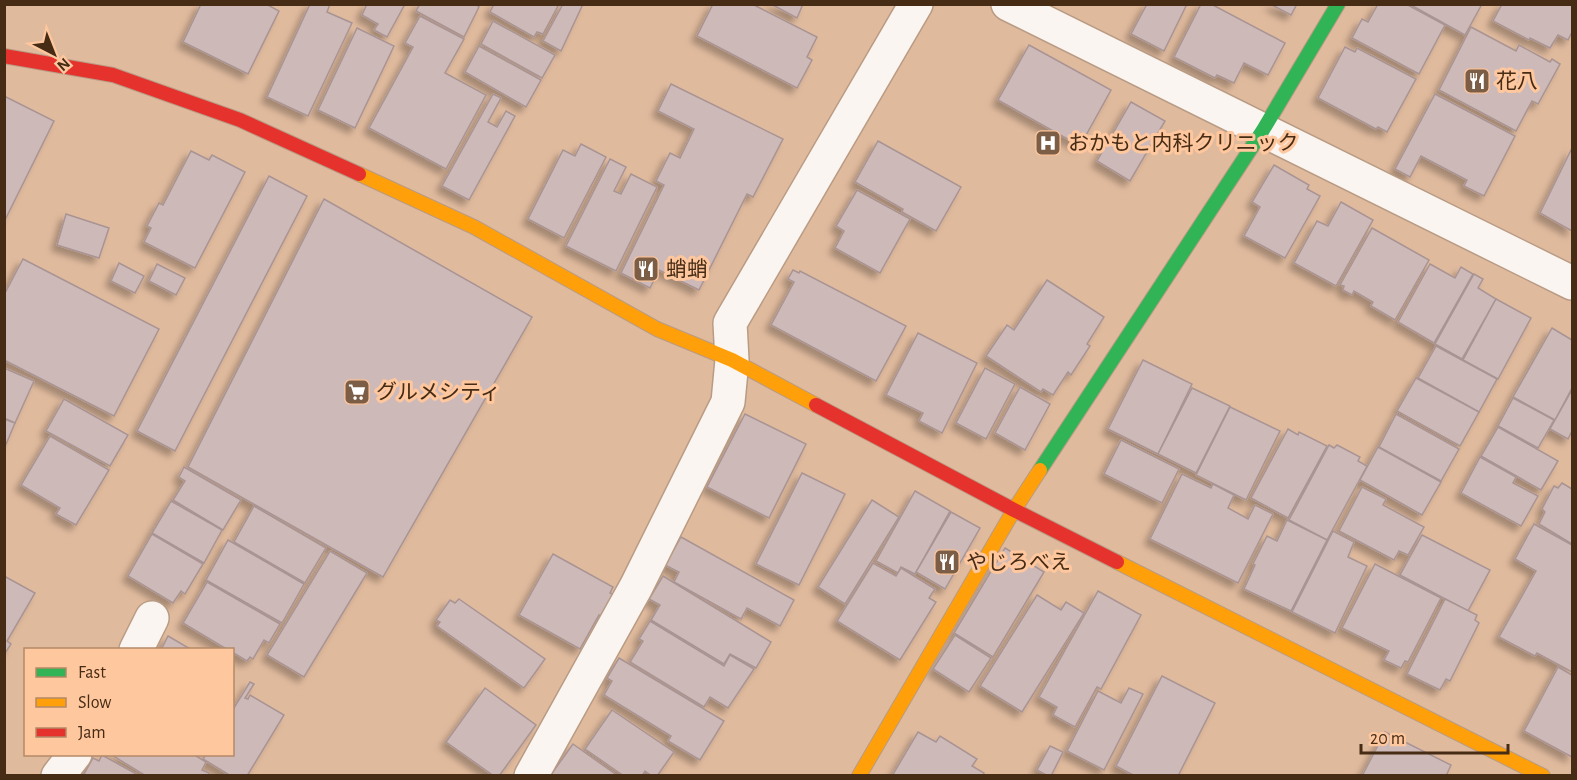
<svg xmlns="http://www.w3.org/2000/svg" width="1577" height="780" viewBox="0 0 1577 780" font-family="'Alegreya Sans','Noto Sans JP',sans-serif">
<defs>
<filter id="shadow"><feDropShadow dx="-5.5" dy="5.5" stdDeviation="3" flood-color="#0004"/></filter>
</defs>
<rect width="100%" height="100%" fill="#e0ba9d"/>
<g fill="#ceb9b9" stroke="#a99494" stroke-width="1.5" filter="url(#shadow)">
<polygon points="201,4 266,4 279,11 248,74 183,42"/>
<polygon points="310,4 330,4 327,12 352,23 308,116 267,97"/>
<polygon points="367,4 405,4 387,37 374,30 378,24 362,15"/>
<polygon points="420,4 475,4 479,7 464,37 416,11"/>
<polygon points="494,4 559,4 543,34 537,32 534,37 490,12"/>
<polygon points="563,4 583,4 561,51 543,41"/>
<polygon points="713,4 752,4 817,37 807,57 812,60 797,88 697,36"/>
<polygon points="771,4 803,4 797,18"/>
<polygon points="1147,4 1187,4 1164,51 1131,34"/>
<polygon points="1201,4 1211,4 1285,43 1268,75 1244,63 1234,83 1217,75 1215,78 1174,57"/>
<polygon points="1270,4 1297,4 1291,15"/>
<polygon points="1378,4 1406,4 1445,25 1419,74 1352,38 1362,19 1368,22"/>
<polygon points="1409,4 1482,4 1465,35"/>
<polygon points="1502,4 1572,4 1572,32 1568,40 1558,35 1550,48 1530,38 1529,40 1493,21"/>
<polygon points="420,16 464,39 445,73 486,95 446,169 369,128 413,47 405,43"/>
<polygon points="493,21 555,55 542,78 481,44"/>
<polygon points="1471,27 1516,51 1519,45 1550,62 1552,59 1560,64 1538,104 1532,101 1516,131 1439,90"/>
<polygon points="357,28 394,46 355,128 318,110"/>
<polygon points="1029,45 1111,90 1080,146 998,100"/>
<polygon points="479,46 541,80 526,107 465,72"/>
<polygon points="1345,47 1355,52 1357,48 1416,79 1387,132 1378,127 1376,129 1318,98"/>
<polygon points="671,84 783,139 753,197 747,194 699,290 659,270 650,288 621,273 664,185 656,181 670,153 680,158 694,129 658,111"/>
<polygon points="493,94 501,98 488,122 497,127 506,111 515,116 469,200 442,186"/>
<polygon points="1435,94 1515,136 1484,196 1464,186 1467,180 1421,156 1410,177 1395,169"/>
<polygon points="4,96 54,121 4,222"/>
<polygon points="1131,102 1165,121 1130,181 1097,161"/>
<polygon points="878,141 961,187 936,231 902,212 903,209 855,182"/>
<polygon points="581,144 606,157 564,238 528,219 563,150 575,156"/>
<polygon points="1572,148 1572,231 1540,213"/>
<polygon points="191,151 209,160 212,155 245,172 195,268 144,242 151,228 147,226 159,203 163,205"/>
<polygon points="610,159 626,167 614,191 621,194 631,174 657,187 616,271 566,246"/>
<polygon points="1274,165 1309,185 1307,189 1320,196 1285,258 1244,236 1260,207 1252,202"/>
<polygon points="269,176 307,196 175,451 137,431"/>
<polygon points="857,190 910,219 880,273 835,248 844,231 836,226"/>
<polygon points="324,199 532,317 383,577 188,467"/>
<polygon points="1341,202 1373,220 1336,286 1294,263 1317,221 1328,226"/>
<polygon points="66,214 109,228 99,258 57,245"/>
<polygon points="1372,228 1429,260 1395,320 1371,306 1373,302 1354,291 1352,295 1343,290 1344,286 1340,285"/>
<polygon points="23,259 159,329 114,416 4,360 4,295"/>
<polygon points="119,263 144,276 135,293 111,281"/>
<polygon points="157,264 185,278 176,295 149,281"/>
<polygon points="1430,264 1455,278 1461,267 1473,274 1434,343 1398,322"/>
<polygon points="793,270 799,273 800,271 906,326 876,381 771,325 794,282 788,279"/>
<polygon points="1474,274 1483,279 1478,288 1496,299 1462,359 1435,344"/>
<polygon points="1047,280 1104,317 1087,344 1090,346 1071,375 1068,372 1053,395 1043,389 1041,392 986,356 1007,325 1014,330"/>
<polygon points="1496,299 1531,318 1498,379 1463,360"/>
<polygon points="1552,328 1572,340 1572,388 1555,420 1513,397"/>
<polygon points="918,333 977,363 942,433 919,421 923,413 886,395"/>
<polygon points="1436,346 1497,379 1479,412 1418,378"/>
<polygon points="1143,360 1192,384 1158,454 1108,429"/>
<polygon points="4,368 34,381 15,423 4,418"/>
<polygon points="985,368 1015,384 986,439 956,423"/>
<polygon points="1416,378 1479,412 1460,446 1397,411"/>
<polygon points="1020,387 1050,404 1025,450 995,433"/>
<polygon points="1192,388 1230,406 1196,473 1158,454"/>
<polygon points="1572,390 1572,431 1568,439 1550,429"/>
<polygon points="1513,398 1554,420 1538,448 1498,426"/>
<polygon points="64,399 128,435 110,466 46,431"/>
<polygon points="1230,407 1280,431 1246,500 1196,475"/>
<polygon points="745,414 806,444 769,518 707,487"/>
<polygon points="1396,414 1459,449 1441,481 1379,447"/>
<polygon points="4,419 15,423 4,449"/>
<polygon points="1498,427 1558,461 1541,490 1481,456"/>
<polygon points="1288,429 1298,435 1299,432 1327,446 1288,518 1251,498"/>
<polygon points="50,436 109,470 76,525 56,514 60,508 21,485"/>
<polygon points="1121,440 1179,469 1162,503 1104,474"/>
<polygon points="1329,445 1334,448 1337,445 1360,457 1358,461 1367,466 1327,540 1289,520"/>
<polygon points="1378,447 1441,482 1422,515 1360,480"/>
<polygon points="1480,457 1516,477 1513,483 1538,496 1521,526 1461,493"/>
<polygon points="184,467 241,500 223,530 173,500 185,481 179,477"/>
<polygon points="802,473 845,494 799,585 756,564"/>
<polygon points="1182,474 1211,488 1213,484 1234,495 1228,508 1248,519 1255,505 1273,514 1238,583 1150,539"/>
<polygon points="1562,483 1572,489 1572,544 1539,524 1545,512 1542,509 1554,486 1558,488"/>
<polygon points="1362,487 1386,499 1383,505 1424,527 1408,555 1399,551 1394,560 1339,531"/>
<polygon points="915,491 950,511 915,574 901,567 898,573 876,561"/>
<polygon points="872,500 899,517 845,604 818,587"/>
<polygon points="171,501 222,530 204,563 152,533"/>
<polygon points="254,506 326,548 305,583 234,542"/>
<polygon points="951,512 980,528 945,589 916,572"/>
<polygon points="1287,520 1327,540 1291,611 1244,589 1255,565 1253,564 1267,536 1277,541"/>
<polygon points="1534,524 1572,545 1572,672 1537,653 1535,656 1499,637 1536,571 1515,559"/>
<polygon points="1333,531 1354,542 1348,557 1367,566 1335,633 1292,612"/>
<polygon points="152,534 203,564 185,594 181,591 173,603 128,576"/>
<polygon points="1422,535 1490,570 1468,611 1400,575"/>
<polygon points="681,537 794,600 780,626 747,608 741,619 674,582 679,572 665,565"/>
<polygon points="228,540 304,584 282,623 206,580"/>
<polygon points="1005,548 1044,572 993,657 954,633"/>
<polygon points="330,551 367,573 304,677 267,655"/>
<polygon points="553,554 613,587 610,593 614,595 602,616 599,615 580,649 519,615"/>
<polygon points="873,563 896,576 901,568 935,589 929,598 936,602 900,660 837,621"/>
<polygon points="1375,564 1441,598 1408,662 1405,661 1401,668 1384,660 1389,651 1342,628"/>
<polygon points="4,576 35,593 7,641 11,644 4,655"/>
<polygon points="663,576 771,642 756,668 730,654 724,664 651,620 660,605 649,599"/>
<polygon points="207,582 280,624 269,643 264,640 253,659 250,657 247,661 232,652 232,650 228,650 183,623"/>
<polygon points="1098,591 1141,615 1101,689 1097,687 1075,727 1053,715 1057,707 1039,697"/>
<polygon points="1037,595 1061,610 1066,602 1084,613 1022,712 980,686"/>
<polygon points="459,599 545,659 524,688 437,626 440,622 436,620 450,600 455,603"/>
<polygon points="1445,599 1477,615 1475,620 1479,623 1450,681 1446,679 1440,690 1407,674"/>
<polygon points="650,621 724,666 730,655 754,669 728,708 710,697 704,707 630,662 643,641 639,639"/>
<polygon points="955,635 991,658 969,692 933,669"/>
<polygon points="168,636 192,650 161,650"/>
<polygon points="619,658 724,721 700,760 668,741 671,736 604,695 612,681 607,678"/>
<polygon points="1558,667 1572,675 1572,757 1524,731"/>
<polygon points="1162,676 1215,703 1178,776 1135,776 1116,766"/>
<polygon points="250,682 254,684 245,698 248,699 250,695 284,715 247,776 231,776 203,759 206,754 232,754 232,711"/>
<polygon points="485,688 536,725 499,776 494,776 446,742"/>
<polygon points="1129,688 1143,694 1104,770 1067,751 1098,691 1121,703"/>
<polygon points="612,710 674,752 657,776 652,776 645,771 642,776 624,776 585,749"/>
<polygon points="918,732 936,742 940,736 977,759 972,766 984,773 983,776 892,776"/>
<polygon points="1385,732 1451,765 1446,776 1362,776"/>
<polygon points="573,744 618,776 550,776"/>
<polygon points="1050,746 1063,752 1051,776 1048,776 1037,770"/>
<polygon points="110,754 193,754 206,762 202,770 209,773 208,776 146,776"/>
<polygon points="102,755 140,776 83,776 93,758 99,761"/>
</g>
<g fill="none" stroke-linecap="round" stroke-linejoin="round">
<g stroke="#b99b84" stroke-width="36">
<g id="street">
<polyline points="1008,4 1572,283"/>
<polyline points="136,650 152,618"/>
<polyline points="58,776 75,754"/>
<polyline points="531,776 636,587 728,402 732,360 730,323 916,4"/>
</g>
</g>
<g stroke="#b99b84" stroke-width="16">
<polyline id="fast" points="1040,470 1263,130 1338,4"/>
</g>
<g stroke="#b99b84" stroke-width="16">
<g id="slow">
<polyline points="359,174 474,227 657,329 732,360 816,405"/>
<polyline points="1117,562 1543,776"/>
<polyline points="859,776 1014,510 1040,470"/>
</g>
</g>
<g stroke="#b99b84" stroke-width="16">
<g id="jam">
<polyline points="4,56 113,75 240,120 359,174"/>
<polyline points="816,405 1014,510 1117,562"/>
</g>
</g>
<use href="#street" stroke="#faf5f0" stroke-width="33"/>
<use href="#fast" stroke="#30b455" stroke-width="14"/>
<use href="#slow" stroke="#ff9f0a" stroke-width="14"/>
<use href="#jam" stroke="#e5322d" stroke-width="14"/>
</g>
<defs>
<g id="restaurant-square" transform="scale(1.35)"><rect x="-9" y="-9" width="18" height="18" rx="4" fill="#7c5d45" stroke="#fec79e"/><path d="M-5-6h1v4h1v-4h1v4h1v-4h1v5L-1.5 .5V6h-2V.5L-5-1ZM5-6V6H3V1.5H1.5Q1.5-4 5-6Z" fill="#fff"/></g>
<g id="hospital-square" transform="scale(1.35)"><rect x="-9" y="-9" width="18" height="18" rx="4" fill="#7c5d45" stroke="#fec79e"/><path d="M-5-5h3v3.5h4V-5h3V5h-3V1.5h-4V5h-3Z" fill="#fff"/></g>
<g id="supermarket-square" transform="scale(1.35)"><rect x="-9" y="-9" width="18" height="18" rx="4" fill="#7c5d45" stroke="#fec79e"/><path d="M-6-5.5h2.5l.6 2H6L4.5 2H-2.5L-4.4-4H-6ZM-1.5 3.2a1.3 1.3 0 1 0 .1 0ZM3 3.2a1.3 1.3 0 1 0 .1 0Z" fill="#fff"/></g>
</defs>
<g fill-rule="evenodd">
<use href="#restaurant-square" x="1477" y="81"/>
<use href="#hospital-square" x="1048" y="143"/>
<use href="#restaurant-square" x="646" y="269"/>
<use href="#supermarket-square" x="357" y="392"/>
<use href="#restaurant-square" x="947" y="562"/>
</g>
<g text-anchor="middle" stroke-width="6" stroke-linejoin="round" paint-order="stroke">
<g font-size="21" fill="#462b15" stroke="#fec79e" text-anchor="start">
<text x="1496" y="88">花八</text>
<text x="1068" y="150">おかもと内科クリニック</text>
<text x="666" y="276">蛸蛸</text>
<text x="376" y="399">グルメシティ</text>
<text x="966" y="569">やじろべえ</text>
</g>
</g>
<rect width="1577" height="780" fill="none" stroke="#462b15" stroke-width="12"/>
<rect x="24" y="648" width="210" height="108" fill="#fec79e" stroke="#b48967" stroke-width="1.5"/>
<rect x="36" y="668" width="30" height="9" fill="#30b455" stroke="#b48967" stroke-width="1.5"/>
<text x="78" y="678" font-size="18" fill="#462b15">Fast</text>
<rect x="36" y="698" width="30" height="9" fill="#ff9f0a" stroke="#b48967" stroke-width="1.5"/>
<text x="78" y="708" font-size="18" fill="#462b15">Slow</text>
<rect x="36" y="728" width="30" height="9" fill="#e5322d" stroke="#b48967" stroke-width="1.5"/>
<text x="78" y="738" font-size="18" fill="#462b15">Jam</text>
<g transform="translate(54 54) rotate(138)" stroke="#fec79e" stroke-width="4.5" paint-order="stroke">
<path d="M0-4.5L10 22L0 15L-10 22Z" fill="#462b15"/>
<text y="-9" font-size="16" font-weight="bold" text-anchor="middle" fill="#462b15">N</text>
</g>
<path d="M1361 744v9h147v-9" fill="none" stroke="#462b15" stroke-width="3"/>
<text x="1370" y="744" font-size="18" fill="#462b15" stroke="#fec79e" stroke-width="4.5" paint-order="stroke">20 m</text>
</svg>
